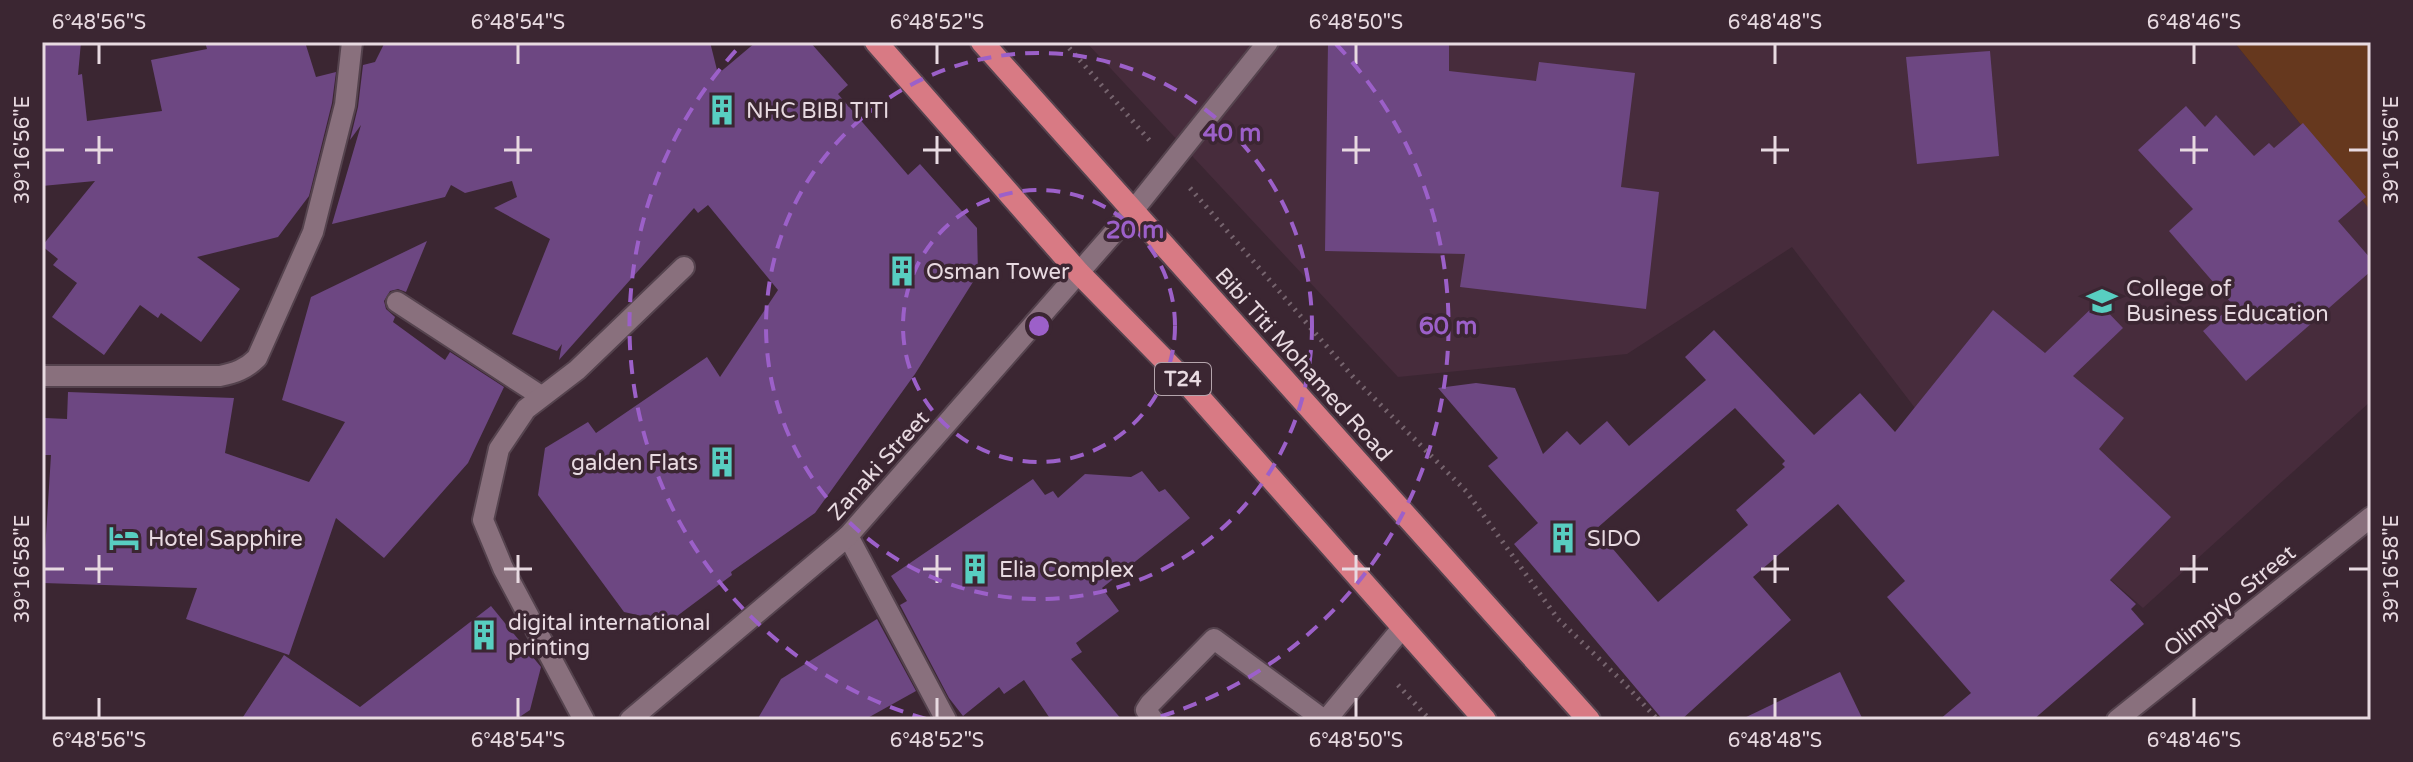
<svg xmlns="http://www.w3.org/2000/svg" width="2413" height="762" viewBox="0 0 2413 762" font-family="'Varela Round',sans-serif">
<rect width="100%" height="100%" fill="#3b2632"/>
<polygon fill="#472c3c" points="1086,42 2234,42 2371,211 2371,401 2143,608 1918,412 1792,247 1627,354 1398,377"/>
<polygon fill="#66381e" points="2234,42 2371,42 2371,211"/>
<g fill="#6d4782" fill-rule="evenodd">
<polygon points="42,42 81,42 78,75 82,74 87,121 162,111 151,60 207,49 205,42 305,42 316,77 336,72 332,103 309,196 278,237 197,257 240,289 201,342 161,313 158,318 140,305 104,355 52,317 77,283 53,265 58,259 42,246 95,181 42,186"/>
<polygon points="385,42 710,42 718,74 756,42 810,42 848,85 838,94 908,175 920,164 977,228 978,274 915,374 815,513 731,572 732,575 669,622 624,612 538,495 545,448 588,422 596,433 707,357 720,377 778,290 708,205 698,213 694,208 559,360 562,344 557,351 512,334 550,239 494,208 517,197 512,181 465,193 451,185 445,197 332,224 361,125 350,140 358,107 363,65 375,62"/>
<polygon points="1328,42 1449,42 1449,71 1536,81 1539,62 1635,73 1621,187 1659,192 1646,309 1460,287 1465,254 1325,251"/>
<polygon points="1990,51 1999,156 1917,164 1906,57"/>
<polygon points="2186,106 2205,127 2216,115 2254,156 2269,143 2274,148 2303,123 2366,197 2338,221 2371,259 2371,271 2246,381 2203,331 2233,305 2169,231 2193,209 2138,150"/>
<polygon points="427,241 406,292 398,289 390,291 384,301 386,309 395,317 393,322 445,360 450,352 504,387 468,463 384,558 336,518 289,655 186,619 197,588 43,583 51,455 44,455 45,418 67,419 68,392 234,398 225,453 309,482 345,422 282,400 311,297"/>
<path d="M2098,302l25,26 -50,48 51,42 -25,31 72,68 -61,63 26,24 -5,5 13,15 -111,96h-94l32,-27 -84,-96 18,-16 -67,-77 -85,73 38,43 -110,100h-18l-149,-176 24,-21 -50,-57 10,-8 -60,-70 38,-5 39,5 28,66 24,-23 13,14 27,-24 22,25 77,-66 -21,-23 29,-27 100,105 46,-42 35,39 98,-122 52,43zM1735,408l50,53 -3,3 3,3 -49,43 12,15 -90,77 -62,-73z"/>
<polygon points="1142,471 1159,492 1165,489 1190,518 1102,588 1119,611 1076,643 1082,652 1071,659 1122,720 1051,720 1024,680 1004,694 999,687 963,716 949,698 900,605 907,601 891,576 1033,479 1045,495 1053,491 1058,498 1085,474 1131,477"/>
<polygon points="491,606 541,667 530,710 515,720 241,720 284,655 360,707"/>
<polygon points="877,619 916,691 864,720 757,720 781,679"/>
<polygon points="1840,672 1863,720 1740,720"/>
</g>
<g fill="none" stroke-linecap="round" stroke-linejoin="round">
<g stroke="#55434e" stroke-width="24">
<g id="service">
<polyline points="1132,212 1268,42"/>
<polyline points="397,302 541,396"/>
<polyline points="848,536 946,720"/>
<polyline points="584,720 503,568 483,520 499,449 526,409 577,370 684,267"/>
<polyline points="1153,720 1146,710 1150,704 1214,639 1324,720"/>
<polyline points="1326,720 1403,627"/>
</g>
</g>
<g stroke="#55434e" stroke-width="24">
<g id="minor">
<path d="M42,376h178c15,-3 26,-7 37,-18l56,-126 32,-127 7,-63"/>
<polyline points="2117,720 2371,517"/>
</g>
</g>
<g stroke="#55434e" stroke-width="24">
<polyline id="tertiary" points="630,720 848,536 1132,212"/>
</g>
<g stroke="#55434e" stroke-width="26">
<g id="trunk">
<polyline points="876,42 1079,273 1184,380 1485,720"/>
<polyline points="982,42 1589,720"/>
</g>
</g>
<g stroke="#76646e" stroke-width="5" stroke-dasharray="2 6" stroke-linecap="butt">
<polyline points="1064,42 1150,141"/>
<polyline points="1190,188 1354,378 1466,491 1558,619 1623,682 1658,720"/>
<polyline points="1398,685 1430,720"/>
</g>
<use href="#service" stroke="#89707d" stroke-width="20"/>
<use href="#minor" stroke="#89707d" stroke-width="20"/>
<use href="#tertiary" stroke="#89707d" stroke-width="20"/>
<use href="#trunk" stroke="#d87a84" stroke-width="22"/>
</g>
<path fill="none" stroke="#e8dae1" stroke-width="3" d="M99,44v20M518,44v20M937,44v20M1356,44v20M1775,44v20M2194,44v20M99,136v28M518,136v28M937,136v28M1356,136v28M1775,136v28M2194,136v28M44,150h20M85,150h28M504,150h28M923,150h28M1342,150h28M1761,150h28M2180,150h28M2349,150h20M99,555v28M518,555v28M937,555v28M1356,555v28M1775,555v28M2194,555v28M44,569h20M85,569h28M504,569h28M923,569h28M1342,569h28M1761,569h28M2180,569h28M2349,569h20M99,698v20M518,698v20M937,698v20M1356,698v20M1775,698v20M2194,698v20"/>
<g fill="none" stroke="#9c60c9" stroke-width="4" stroke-dasharray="14 10">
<circle cx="1039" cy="326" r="136"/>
<circle cx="1039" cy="326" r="273"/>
<path d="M926 719A409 409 0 0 1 742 44M1336 44A409 409 0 0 1 1152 719"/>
</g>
<defs>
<g id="building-bare" transform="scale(2.4)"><path d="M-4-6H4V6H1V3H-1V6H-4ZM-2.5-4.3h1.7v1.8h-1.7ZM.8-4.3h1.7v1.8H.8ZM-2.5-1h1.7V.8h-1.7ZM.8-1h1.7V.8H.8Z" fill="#58cec1" stroke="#3b2632" stroke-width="2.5" paint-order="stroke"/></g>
<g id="university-bare" transform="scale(2.4)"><path d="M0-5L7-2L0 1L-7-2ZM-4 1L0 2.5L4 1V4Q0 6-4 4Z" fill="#58cec1" stroke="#3b2632" stroke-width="2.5" paint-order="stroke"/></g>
<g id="hotel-bare" transform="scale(2.4)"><path d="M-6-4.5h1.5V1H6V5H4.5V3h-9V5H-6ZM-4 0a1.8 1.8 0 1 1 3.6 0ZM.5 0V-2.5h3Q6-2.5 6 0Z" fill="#58cec1" stroke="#3b2632" stroke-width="2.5" paint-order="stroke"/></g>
</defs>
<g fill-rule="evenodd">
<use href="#building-bare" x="722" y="110"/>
<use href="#building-bare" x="902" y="271"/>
<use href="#university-bare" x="2102" y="301"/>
<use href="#building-bare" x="722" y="462"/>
<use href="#hotel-bare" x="124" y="538"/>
<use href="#building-bare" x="1563" y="538"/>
<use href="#building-bare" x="975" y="569"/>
<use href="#building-bare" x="484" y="635"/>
</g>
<g text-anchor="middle" stroke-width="7" stroke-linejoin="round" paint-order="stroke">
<rect fill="#3b2632" stroke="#b4a4ac" stroke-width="2" x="1155" y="363" width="56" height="32" rx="6"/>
<g font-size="20" font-weight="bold" fill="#e8dae1">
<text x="1183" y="386">T24</text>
</g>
<g font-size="22" fill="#e8dae1" stroke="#3b2632" text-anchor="start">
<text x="746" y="118">NHC BIBI TITI</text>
<text x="926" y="279">Osman Tower</text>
<text x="2126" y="296">College of<tspan x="2126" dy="25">Business Education</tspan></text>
<text x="698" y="470" text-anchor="end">galden Flats</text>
<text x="148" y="546">Hotel Sapphire</text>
<text x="1587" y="546">SIDO</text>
<text x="999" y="577">Elia Complex</text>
<text x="508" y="630">digital international<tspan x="508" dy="25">printing</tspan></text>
</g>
<g font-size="22" fill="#e8dae1" stroke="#3b2632">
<text transform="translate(1304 364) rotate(48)" y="8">Bibi Titi Mohamed Road</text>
<text transform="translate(878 465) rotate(-48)" y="8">Zanaki Street</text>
<text transform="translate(2229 600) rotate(-39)" y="8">Olimpiyo Street</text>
</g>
</g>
<circle cx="1039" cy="326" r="12" fill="#9c60c9" stroke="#3b2632" stroke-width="4"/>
<g font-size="24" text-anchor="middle" font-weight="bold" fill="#9c60c9" stroke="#3b2632" stroke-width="7" stroke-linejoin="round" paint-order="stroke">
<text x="1232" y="141">40 m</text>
<text x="1135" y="238">20 m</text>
<text x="1448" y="334">60 m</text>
</g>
<rect width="2413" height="762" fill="none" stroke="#3b2632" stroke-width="88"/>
<rect x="44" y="44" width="2325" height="674" fill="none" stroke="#e8dae1" stroke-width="3"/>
<g font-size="20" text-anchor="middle" fill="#e8dae1">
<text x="99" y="29">6°48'56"S</text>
<text x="518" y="29">6°48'54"S</text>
<text x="937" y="29">6°48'52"S</text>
<text x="1356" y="29">6°48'50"S</text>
<text x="1775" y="29">6°48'48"S</text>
<text x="2194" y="29">6°48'46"S</text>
<text transform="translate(2391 150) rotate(-90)" y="7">39°16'56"E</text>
<text transform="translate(22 150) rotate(-90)" y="7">39°16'56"E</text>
<text transform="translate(2391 569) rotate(-90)" y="7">39°16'58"E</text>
<text transform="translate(22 569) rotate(-90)" y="7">39°16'58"E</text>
<text x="99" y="747">6°48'56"S</text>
<text x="518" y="747">6°48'54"S</text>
<text x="937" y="747">6°48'52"S</text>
<text x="1356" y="747">6°48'50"S</text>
<text x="1775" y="747">6°48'48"S</text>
<text x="2194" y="747">6°48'46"S</text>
</g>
</svg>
